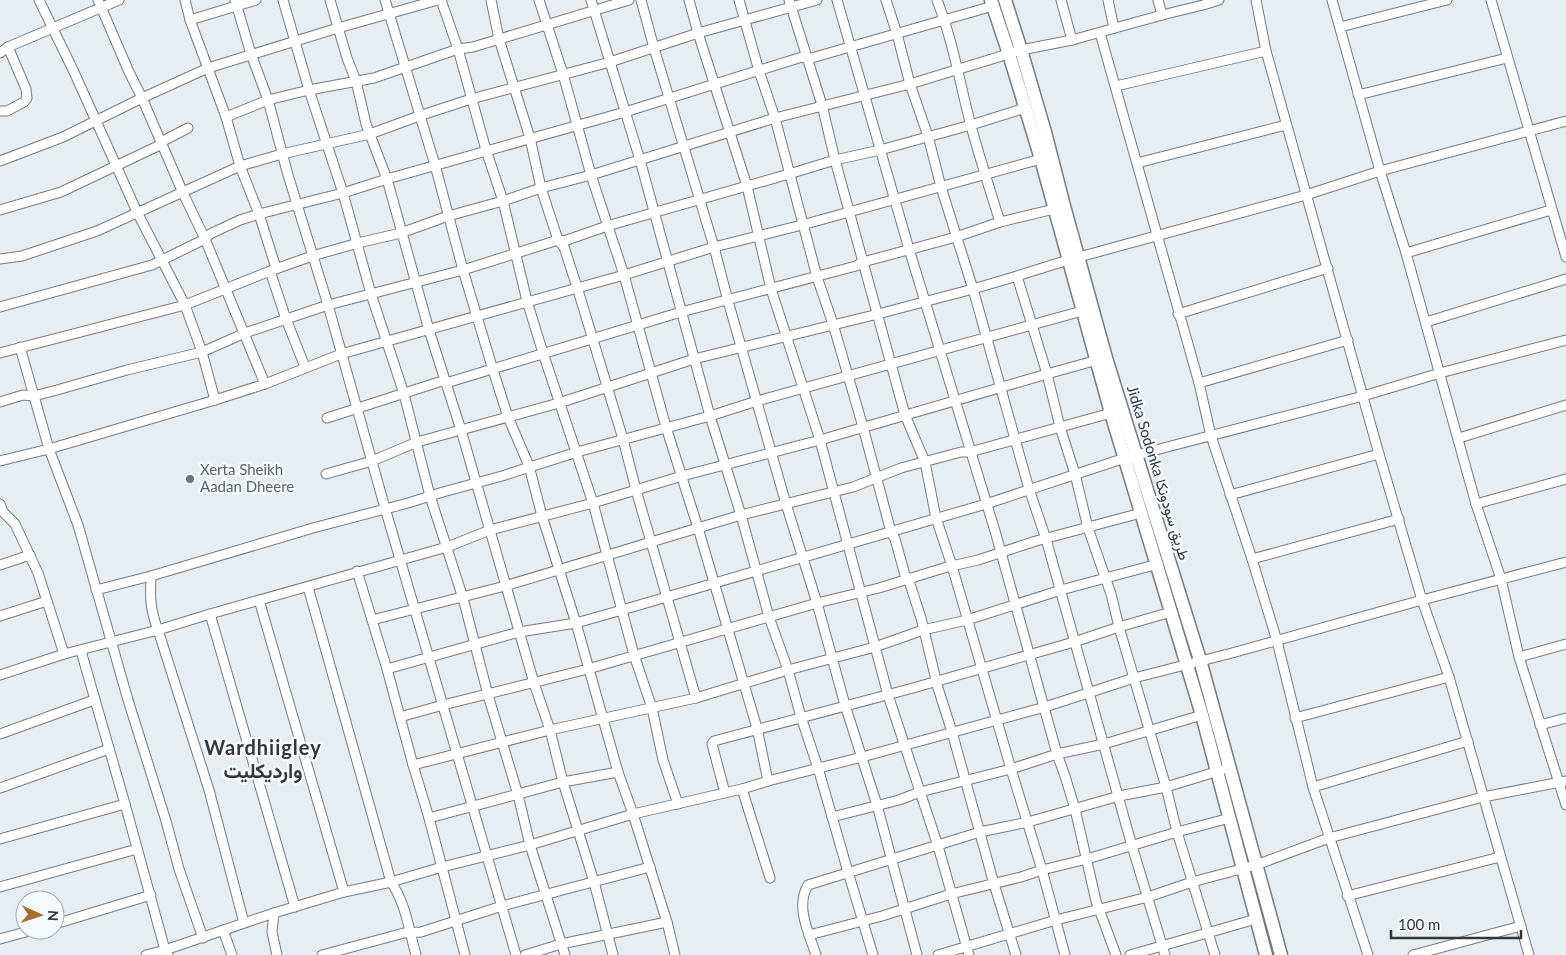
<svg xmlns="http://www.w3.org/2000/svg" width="1566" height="955" viewBox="0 0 1566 955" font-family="Lato,Vazirmatn,sans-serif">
<rect width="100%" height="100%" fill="#e6edf3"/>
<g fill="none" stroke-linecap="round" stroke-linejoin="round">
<g stroke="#757b80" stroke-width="11">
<g id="street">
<polyline points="39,0 74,72 137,212 185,305 202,352 215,400"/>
<polyline points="98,0 129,72 142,98 183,193 205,239 265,384"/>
<polyline points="185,0 190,20 226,117 240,166 259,214 276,268"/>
<polyline points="235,0 251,54 268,100 288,175 328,305 385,508 516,955"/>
<polyline points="283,0 309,90 343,193 371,294 404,394 430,496 463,598 488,695 518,795 530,845 565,955"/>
<polyline points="330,0 347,58 356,81 366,124 387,179 429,330 461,430 534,683 550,730 563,782 594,882 613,955"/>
<polyline points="385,0 435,165 463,270 493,370 508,417 529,466 542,516 576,623 618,772 633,814 667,922 675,955"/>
<polyline points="441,0 458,49 486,150 503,201 527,301 543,353 593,503 634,655 652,708 663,760 678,804"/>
<polyline points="491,0 499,39 530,138 541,188 558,240 564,247 577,287 623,439 636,490 696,698"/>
<polyline points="539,0 563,74 591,175 624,275 666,427 698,528 757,728 768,781"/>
<polyline points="591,0 640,160 710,416 741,515 769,617 788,670 801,717 818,768 848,872 873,955"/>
<polyline points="641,0 654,48 714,247 728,301 786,504 817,603 845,705 877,805 917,955"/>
<polyline points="689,0 698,33 747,186 771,289 820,440 888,695 938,846 969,955"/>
<polyline points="739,0 759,71 775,118 817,277 833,324 863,427 891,532 895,539 905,575 908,578 921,618 938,688 952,732 994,884 1016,955"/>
<polyline points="789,0 822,105 835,160 905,415 925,462 936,518 952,566 1011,769 1042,870 1065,955"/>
<polyline points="837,0 909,249 995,531 1057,754 1065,776 1075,809 1096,901 1116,955"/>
<polyline points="886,0 897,34 910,84 928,136 941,187 973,289 1029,489 1046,539 1132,846 1165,955"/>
<path d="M937,0c16,41 23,84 34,126 9,33 19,64 29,96"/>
<polyline points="1061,0 1072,40"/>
<polyline points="1108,0 1114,28"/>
<polyline points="1158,0 1162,15"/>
<polyline points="1256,0 1266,51 1379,454 1422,600 1449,677 1529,955"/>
<polyline points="1332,0 1380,171 1406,253 1476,504 1501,579 1519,657 1566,805"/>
<polyline points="1491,0 1566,257"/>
<polyline points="190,20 256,0"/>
<polyline points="1340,27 1447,0"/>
<polyline points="1100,33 1199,383 1211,436 1252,559 1277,641 1313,787 1368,955"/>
<polyline points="0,53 8,47 119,0"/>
<polyline points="1116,86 1266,51"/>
<polyline points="1358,95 1507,58"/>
<polyline points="0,111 7,111 24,102 27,98 26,89 8,47"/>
<polyline points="226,117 268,100 309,90 374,78 458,49 473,47 629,0"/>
<polyline points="0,161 63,137 142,98 208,68 338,28 438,0"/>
<polyline points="1137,163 1286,125"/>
<polyline points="0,210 61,192 158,146 161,142 188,128"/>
<polyline points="1406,253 1551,210"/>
<polyline points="0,259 22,256 97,231 240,166 282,154 370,134 419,116 471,99 610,62 698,33 817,0"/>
<polyline points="270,271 286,319 305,367"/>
<polyline points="1017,276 1047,374 1060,427 1075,474 1088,528 1111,594 1119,627 1166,787 1177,832 1215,955"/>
<polyline points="0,307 152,265 205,239 210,234 240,220 259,214 343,193 387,179 625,112 802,57 808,59 993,6"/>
<polyline points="1178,314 1328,268"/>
<polyline points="1426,322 1566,279"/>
<polyline points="20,347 49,449 78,525 128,700 166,821 179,869 203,938"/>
<polyline points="0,353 185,305 270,271 312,256 358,243 401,233 448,216 503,201 541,188 591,175 775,118 910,84 1021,50 1072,40 1162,15 1203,5 1219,0"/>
<polyline points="1199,383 1348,340"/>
<polyline points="0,402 23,395 34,396 57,390 127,370 202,352 245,333 328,305 463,270 558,240 564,241 607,226 789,174 835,160 880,150 971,125 1025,108"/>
<polyline points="327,418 442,381 446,383 681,312 856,266 863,262 956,237 1000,222 1054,209"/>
<polyline points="1459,438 1566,405"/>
<polyline points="0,461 49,449 215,400 265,384 341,354 624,275 714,247 802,225 1041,159"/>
<polyline points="326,474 372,461 417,442 559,403 694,359 878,314 973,289 1017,276 1068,260 1306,195 1380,171 1566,121"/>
<polyline points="1230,495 1379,454"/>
<polyline points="0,504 3,512 15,524 38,573 64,654"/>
<polyline points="1476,504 1566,479"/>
<polyline points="1252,559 1399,519"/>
<polyline points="0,565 30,555"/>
<polyline points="357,571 387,669 413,765 429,818 465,955"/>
<path d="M151,576c-1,21 -1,34 7,54l51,160 35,133"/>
<path d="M308,587l83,295c15,22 18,48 25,73"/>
<polyline points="96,590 151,576 313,528 408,503 443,492 502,476 577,452 710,416 757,401 1082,311"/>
<polyline points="259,600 344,892"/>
<polyline points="210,614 295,907"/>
<polyline points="0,616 47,601"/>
<polyline points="372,620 505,586 741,515 853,487 901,468 961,452 970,452 1111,413"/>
<polyline points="81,651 125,804 165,950 168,955"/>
<polyline points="1519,657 1566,644"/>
<polyline points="387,669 519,632 576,623 622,610 986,504 1125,458 1363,396 1440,373 1566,340"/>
<polyline points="0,675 64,654 158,630 210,614 401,560 447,547 490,530 593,503 682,476 820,440 1047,374 1101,359"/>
<polyline points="400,717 443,705 588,669 817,603 879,588 947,567 978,560 1036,541 1141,513"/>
<polyline points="1295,718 1449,677"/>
<polyline points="1540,725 1566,718"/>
<polyline points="0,734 94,700"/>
<polyline points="413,765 550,730 696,698 788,670 875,647 923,630 967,620 1061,590 1158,564"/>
<polyline points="1313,787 1468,741"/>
<polyline points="0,788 109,749"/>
<polyline points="742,789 770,878"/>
<polyline points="725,793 712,744 714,741 913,688 1074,642 1119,627 1171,612"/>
<polyline points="832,817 899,800 920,792 1011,769 1057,754 1104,744 1202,715"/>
<polyline points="429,818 563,782 618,772"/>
<polyline points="0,839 125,804"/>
<polyline points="0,887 137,849"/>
<polyline points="1347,896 1500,857"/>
<polyline points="274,913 272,932 277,955"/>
<polyline points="55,924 151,895"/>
<polyline points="223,930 232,955"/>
<polyline points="809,935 882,916 951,894 1021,877 1042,870 1087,859 1177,832 1230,818"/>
<polyline points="0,939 33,930"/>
<polyline points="146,955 165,950 274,913 344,892 391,882 442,867 530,845 633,814 742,789 768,781 862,757 1045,707 1134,678 1232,653 1422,600 1566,562"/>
<polyline points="322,955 404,933 421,932 502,906 650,867"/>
<polyline points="525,955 561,944 667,922"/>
<path d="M816,955c-7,-22 -21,-48 -8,-70l172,-53 48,-10 91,-26 47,-9 56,-17"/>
<polyline points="938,955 1056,920 1148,897 1192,882 1256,865 1329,838 1483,797 1566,781"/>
<polyline points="1130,955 1256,919"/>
<polyline points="1413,955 1521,926"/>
</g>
</g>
<g stroke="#757b80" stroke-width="15">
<g id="secondary">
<polyline points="991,0 1009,54 1041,159 1111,413 1202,715 1266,955"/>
<polyline points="1005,0 1021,50 1045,132 1064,206 1106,358 1200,660 1281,955"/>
</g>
</g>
<use href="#street" stroke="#fff" stroke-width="9"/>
<use href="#secondary" stroke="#fff" stroke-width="12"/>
</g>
<circle fill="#6b7280" stroke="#f4faff" stroke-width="2" cx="190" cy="479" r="5"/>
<g text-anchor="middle" stroke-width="5" stroke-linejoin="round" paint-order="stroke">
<g font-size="15" fill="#5b616d" stroke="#f4faff" text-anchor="start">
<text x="200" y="475">Xerta Sheikh<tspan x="200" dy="17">Aadan Dheere</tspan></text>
</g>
<g font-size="15" fill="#333638" stroke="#f4faff">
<text transform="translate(1158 473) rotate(73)" y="5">Jidka Sodonka طريق سودونكا</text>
</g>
<g font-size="20" font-weight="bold" letter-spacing="1" fill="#333638" stroke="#f4faff">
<text x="263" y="755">Wardhiigley<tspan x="263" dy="23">وارديكليت</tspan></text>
</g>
</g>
<g transform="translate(40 915) rotate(93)"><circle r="24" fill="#f4faff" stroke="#a7acaf"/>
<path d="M0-4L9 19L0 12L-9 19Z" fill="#a6702b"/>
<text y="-8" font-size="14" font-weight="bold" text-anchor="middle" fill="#333638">N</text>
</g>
<path d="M1391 930v8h130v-8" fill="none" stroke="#333638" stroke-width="2.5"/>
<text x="1398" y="930" font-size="15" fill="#333638" stroke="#f4faff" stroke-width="4" paint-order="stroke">100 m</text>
</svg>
